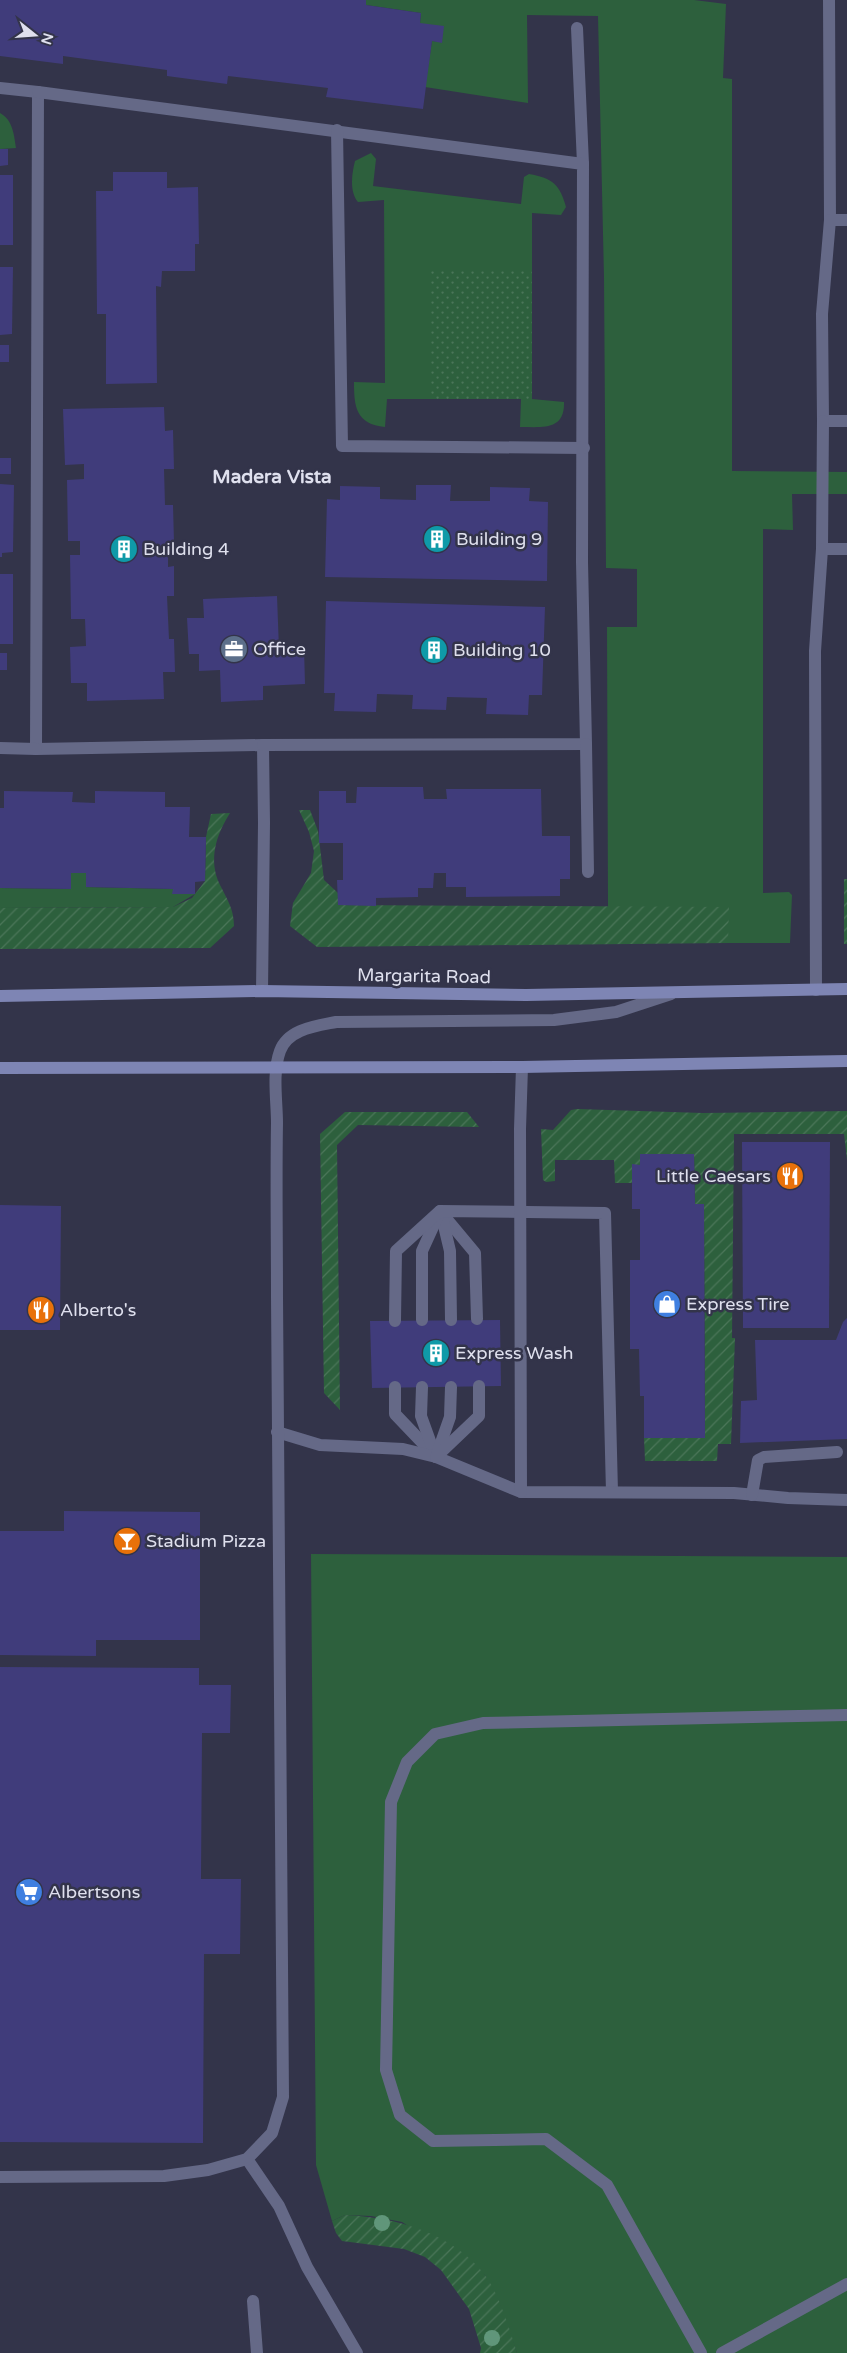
<svg xmlns="http://www.w3.org/2000/svg" width="847" height="2353" viewBox="0 0 847 2353" font-family="'Varela Round',sans-serif">
<defs>
<pattern id="park-dots" width="8" height="8" patternUnits="userSpaceOnUse" patternTransform="scale(1.25)"><rect width="8" height="8" fill="#2d603d"/><path d="M2 2h.1M6 6h.1" fill="none" stroke="#4b7659" stroke-width="1.8" stroke-linecap="round"/></pattern>
<pattern id="garden-furrows" width="10" height="10" patternUnits="userSpaceOnUse" patternTransform="scale(1.25)"><rect width="10" height="10" fill="#2d603d"/><path d="M-1 1l2-2M0 10L10 0M9 11l2-2" fill="none" stroke="#4b7659"/></pattern>
</defs>
<rect width="100%" height="100%" fill="#33344a"/>
<g fill="#2d603d">
<polygon points="366,0 694,0 726,4 723,78 732,79 732,471 847,472 847,494 792,494 793,530 763,529 763,893 789,892 792,895 790,943 728,943 728,907 608,907 607,627 637,627 637,569 606,568 604,277 598,16 527,15 528,103 425,87 432,41 442,42 420,23 421,13 366,5"/>
<path d="M0,113c13,7 14,22 16,35l-16,1z"/>
<path d="M371,153l5,6 -3,27 148,18 3,-27 5,-3c24,4 31,11 37,33l-5,8 -29,-2v186l32,3c1,29 -22,25 -44,25l1,-28h-134l-2,28c-29,-3 -31,-20 -31,-45l31,1 -1,-183 -26,2c-9,-11 -6,-29 -3,-41z"/>
<polygon points="71,873 86,873 86,887 173,889 173,894 195,894 173,907 0,908 0,888 71,889"/>
<polygon points="311,1554 847,1557 847,2353 517,2353 499,2302 485,2275 402,2222 371,2216 345,2215 332,2221 316,2165"/>
</g>
<polygon fill="url(#park-dots)" points="532,270 532,399 429,399 429,271"/>
<g fill="url(#garden-furrows)">
<polygon points="299,810 310,810 318,831 324,880 338,893 338,905 729,907 728,943 317,947 290,926 293,903 311,873 314,851 309,832"/>
<path d="M230,813c-14,22 -22,47 -10,72 7,14 14,24 14,41l-24,22 -210,1v-41l173,-1 19,-9 13,-17 1,-44 5,-23z"/>
<rect x="844" y="879" width="3" height="65"/>
<polygon points="577,1109 703,1113 847,1111 847,1160 844,1134 734,1134 732,1338 735,1338 731,1444 718,1444 717,1461 645,1461 644,1438 705,1438 704,1205 695,1204 694,1154 640,1154 640,1165 632,1165 632,1183 615,1183 614,1160 555,1160 555,1181 546,1182 543,1180 541,1129 553,1130 571,1110"/>
<polygon points="345,1112 467,1112 479,1127 358,1125 337,1145 340,1410 324,1393 320,1134"/>
<path d="M345,2215c50,2 108,18 140,60 14,19 25,55 32,78h-37l1,-5 -12,-39 -28,-39 -16,-13 -21,-8 -62,-8 -6,-8 -4,-12z"/>
</g>
<g fill="#403c7b">
<polygon points="0,0 366,0 366,5 421,13 420,23 444,26 442,43 432,41 423,109 326,97 328,88 228,76 227,84 167,76 167,70 63,56 63,64 0,56"/>
<polygon points="0,149 8,149 8,165 0,166"/>
<polygon points="113,172 167,172 167,188 198,187 199,244 195,244 195,271 162,271 161,287 156,286 157,383 106,384 106,314 97,314 96,191 113,191"/>
<rect x="0" y="175" width="13" height="70"/>
<polygon points="0,267 13,267 12,334 0,335"/>
<rect x="0" y="345" width="9" height="17"/>
<polygon points="164,407 165,431 173,430 174,469 164,469 165,505 173,505 174,542 168,542 168,567 174,566 174,596 167,596 169,639 174,639 175,672 163,672 164,699 87,701 87,683 71,683 70,647 86,646 85,619 71,619 70,555 80,555 80,541 68,541 67,480 84,479 84,464 65,465 63,409"/>
<rect x="0" y="458" width="11" height="16"/>
<polygon points="0,484 14,485 13,552 2,553 2,557 0,557"/>
<polygon points="416,485 451,485 450,501 490,501 490,487 530,488 529,501 548,502 547,581 325,577 327,499 340,500 340,486 380,487 380,499 416,500"/>
<rect x="0" y="574" width="13" height="70"/>
<polygon points="277,596 279,649 304,648 305,684 263,686 263,700 221,702 220,670 199,671 199,654 189,654 187,618 204,618 203,599"/>
<polygon points="326,601 545,607 542,695 529,695 528,715 486,714 487,698 447,697 446,710 412,709 413,695 377,694 376,712 334,711 335,693 324,693"/>
<rect x="0" y="653" width="7" height="17"/>
<polygon points="357,787 423,787 424,799 447,799 446,789 541,789 542,836 570,836 570,879 560,879 560,896 466,897 466,887 446,887 446,873 434,873 433,888 418,888 418,897 376,898 376,906 338,905 337,880 343,880 343,843 319,843 319,791 346,791 346,803 356,803"/>
<polygon points="4,791 73,792 72,802 95,803 95,791 165,792 165,807 190,807 189,837 206,837 205,881 195,882 195,894 172,894 173,889 86,887 86,873 71,873 71,889 0,888 0,808 4,808"/>
<polygon points="742,1142 830,1142 829,1328 743,1328"/>
<polygon points="640,1154 694,1154 695,1204 704,1204 705,1438 644,1438 644,1396 640,1396 639,1349 630,1349 630,1260 640,1260 640,1209 632,1209 632,1164 640,1165"/>
<polygon points="0,1205 61,1206 60,1330 0,1330"/>
<polygon points="847,1318 847,1439 740,1443 741,1401 757,1400 755,1340 836,1340 843,1322"/>
<polygon points="500,1320 501,1386 372,1388 370,1321"/>
<polygon points="64,1511 200,1512 200,1640 96,1640 96,1656 0,1655 0,1531 64,1531"/>
<polygon points="0,1667 199,1668 199,1685 231,1685 230,1733 202,1733 201,1879 241,1879 240,1954 204,1954 203,2143 0,2142"/>
</g>
<g fill="none" stroke-linecap="round" stroke-linejoin="round">
<g stroke="#656987" stroke-width="12">
<polyline points="829,0 830,220"/>
<polyline points="577,28 583,164"/>
<polyline points="0,88 38,92 36,749 263,745 264,823 262,991"/>
<polyline points="38,92 583,164 582,562 586,744 263,745"/>
<polyline points="337,130 342,446 584,448"/>
<polyline points="847,220 830,220 822,314 823,421 847,421"/>
<polyline points="822,549 823,421"/>
<polyline points="586,744 588,872"/>
<polyline points="0,748 36,749"/>
<polyline points="816,990 815,651 822,549 847,549"/>
<polyline points="440,1211 475,1253 477,1319"/>
<polyline points="441,1213 450,1251 451,1320"/>
<polyline points="422,1320 422,1251 438,1216"/>
<polyline points="395,1321 396,1251 440,1211 605,1213 612,1492"/>
<polyline points="395,1387 395,1414 436,1457"/>
<polyline points="422,1387 421,1416 434,1452"/>
<polyline points="277,1432 320,1445 403,1449 436,1457 521,1492 734,1493 788,1498 847,1500"/>
<polyline points="437,1454 450,1417 451,1387"/>
<polyline points="436,1457 479,1416 479,1386"/>
<polyline points="521,1492 520,1129 522,1067"/>
<polyline points="752,1495 758,1460 764,1457 837,1452"/>
<polyline points="247,2159 279,2206 307,2267 357,2353"/>
<path d="M0,2177l164,-1 44,-6 39,-11 25,-26 11,-36c-2,-267 -6,-534 -6,-800 0,-58 -1,-116 0,-174 0,-22 -5,-50 3,-72 8,-22 36,-25 56,-29l218,-2 62,-8 55,-18"/>
<polyline points="253,2301 257,2353"/>
<polyline points="701,2353 607,2185 546,2139 433,2141 400,2115 386,2070 391,1802 407,1762 435,1734 483,1723 847,1715"/>
<polyline points="722,2353 847,2284"/>
</g>
<g stroke="#7e85b4" stroke-width="12">
<polyline points="0,996 262,991 526,995 847,989"/>
<polyline points="0,1068 522,1067 847,1061"/>
</g>
</g>
<g fill="#60967a">
<circle cx="382" cy="2223" r="8"/>
<circle cx="492" cy="2338" r="8"/>
</g>
<defs>
<g id="building-disc" transform="scale(1.4375)"><circle r="9.5" fill="#0f9aa8" stroke="#33344a"/><path d="M-4-6H4V6H1V3H-1V6H-4ZM-2.5-4.3h1.7v1.8h-1.7ZM.8-4.3h1.7v1.8H.8ZM-2.5-1h1.7V.8h-1.7ZM.8-1h1.7V.8H.8Z" fill="#fff"/></g>
<g id="office-disc" transform="scale(1.4375)"><circle r="9.5" fill="#5c6f8a" stroke="#33344a"/><path d="M-6-3h4V-5.5h4V-3h4V5H-6ZM-1-4.5V-3h2v-1.5ZM-6 0V1H6V0Z" fill="#fff"/></g>
<g id="restaurant-disc" transform="scale(1.4375)"><circle r="9.5" fill="#e8710a" stroke="#33344a"/><path d="M-5-6h1v4h1v-4h1v4h1v-4h1v5L-1.5 .5V6h-2V.5L-5-1ZM5-6V6H3V1.5H1.5Q1.5-4 5-6Z" fill="#fff"/></g>
<g id="shop-disc" transform="scale(1.4375)"><circle r="9.5" fill="#3f7fe0" stroke="#33344a"/><path d="M-5-2.5h2.3a2.7 3.5 0 0 1 5.4 0H5L5.5 6h-11ZM-1.5-2.5h3a1.5 2.3 0 0 0-3 0Z" fill="#fff"/></g>
<g id="bar-disc" transform="scale(1.4375)"><circle r="9.5" fill="#e8710a" stroke="#33344a"/><path d="M-6-5H6L.8 .8V4.5H3.5V6h-7V4.5H-.8V.8Z" fill="#fff"/></g>
<g id="supermarket-disc" transform="scale(1.4375)"><circle r="9.5" fill="#3f7fe0" stroke="#33344a"/><path d="M-6-5.5h2.5l.6 2H6L4.5 2H-2.5L-4.4-4H-6ZM-1.5 3.2a1.3 1.3 0 1 0 .1 0ZM3 3.2a1.3 1.3 0 1 0 .1 0Z" fill="#fff"/></g>
</defs>
<g fill-rule="evenodd">
<use href="#building-disc" x="437" y="539"/>
<use href="#building-disc" x="124" y="549"/>
<use href="#office-disc" x="234" y="649"/>
<use href="#building-disc" x="434" y="650"/>
<use href="#restaurant-disc" x="790" y="1176"/>
<use href="#shop-disc" x="667" y="1304"/>
<use href="#restaurant-disc" x="41" y="1310"/>
<use href="#building-disc" x="436" y="1353"/>
<use href="#bar-disc" x="127" y="1541"/>
<use href="#supermarket-disc" x="29" y="1892"/>
</g>
<g text-anchor="middle" stroke-width="5" stroke-linejoin="round" paint-order="stroke">
<g font-size="18" fill="#dfe0ee" stroke="#33344a" text-anchor="start">
<text x="456" y="545">Building 9</text>
<text x="143" y="555">Building 4</text>
<text x="253" y="655">Office</text>
<text x="453" y="656">Building 10</text>
<text x="771" y="1182" text-anchor="end">Little Caesars</text>
<text x="686" y="1310">Express Tire</text>
<text x="60" y="1316">Alberto's</text>
<text x="455" y="1359">Express Wash</text>
<text x="146" y="1547">Stadium Pizza</text>
<text x="48" y="1898">Albertsons</text>
</g>
<g font-size="18" fill="#dfe0ee" stroke="#33344a">
<text transform="translate(424 976) rotate(1)" y="6">Margarita Road</text>
</g>
<g font-size="19" font-weight="bold" fill="#dfe0ee" stroke="#33344a">
<text x="272" y="483">Madera Vista</text>
</g>
</g>
<g transform="translate(35 35) rotate(107)" stroke="#33344a" stroke-width="4" paint-order="stroke">
<path d="M0-4L9 19L0 12L-9 19Z" fill="#dfe0ee"/>
<text y="-8" font-size="14" font-weight="bold" text-anchor="middle" fill="#dfe0ee">N</text>
</g>
</svg>
